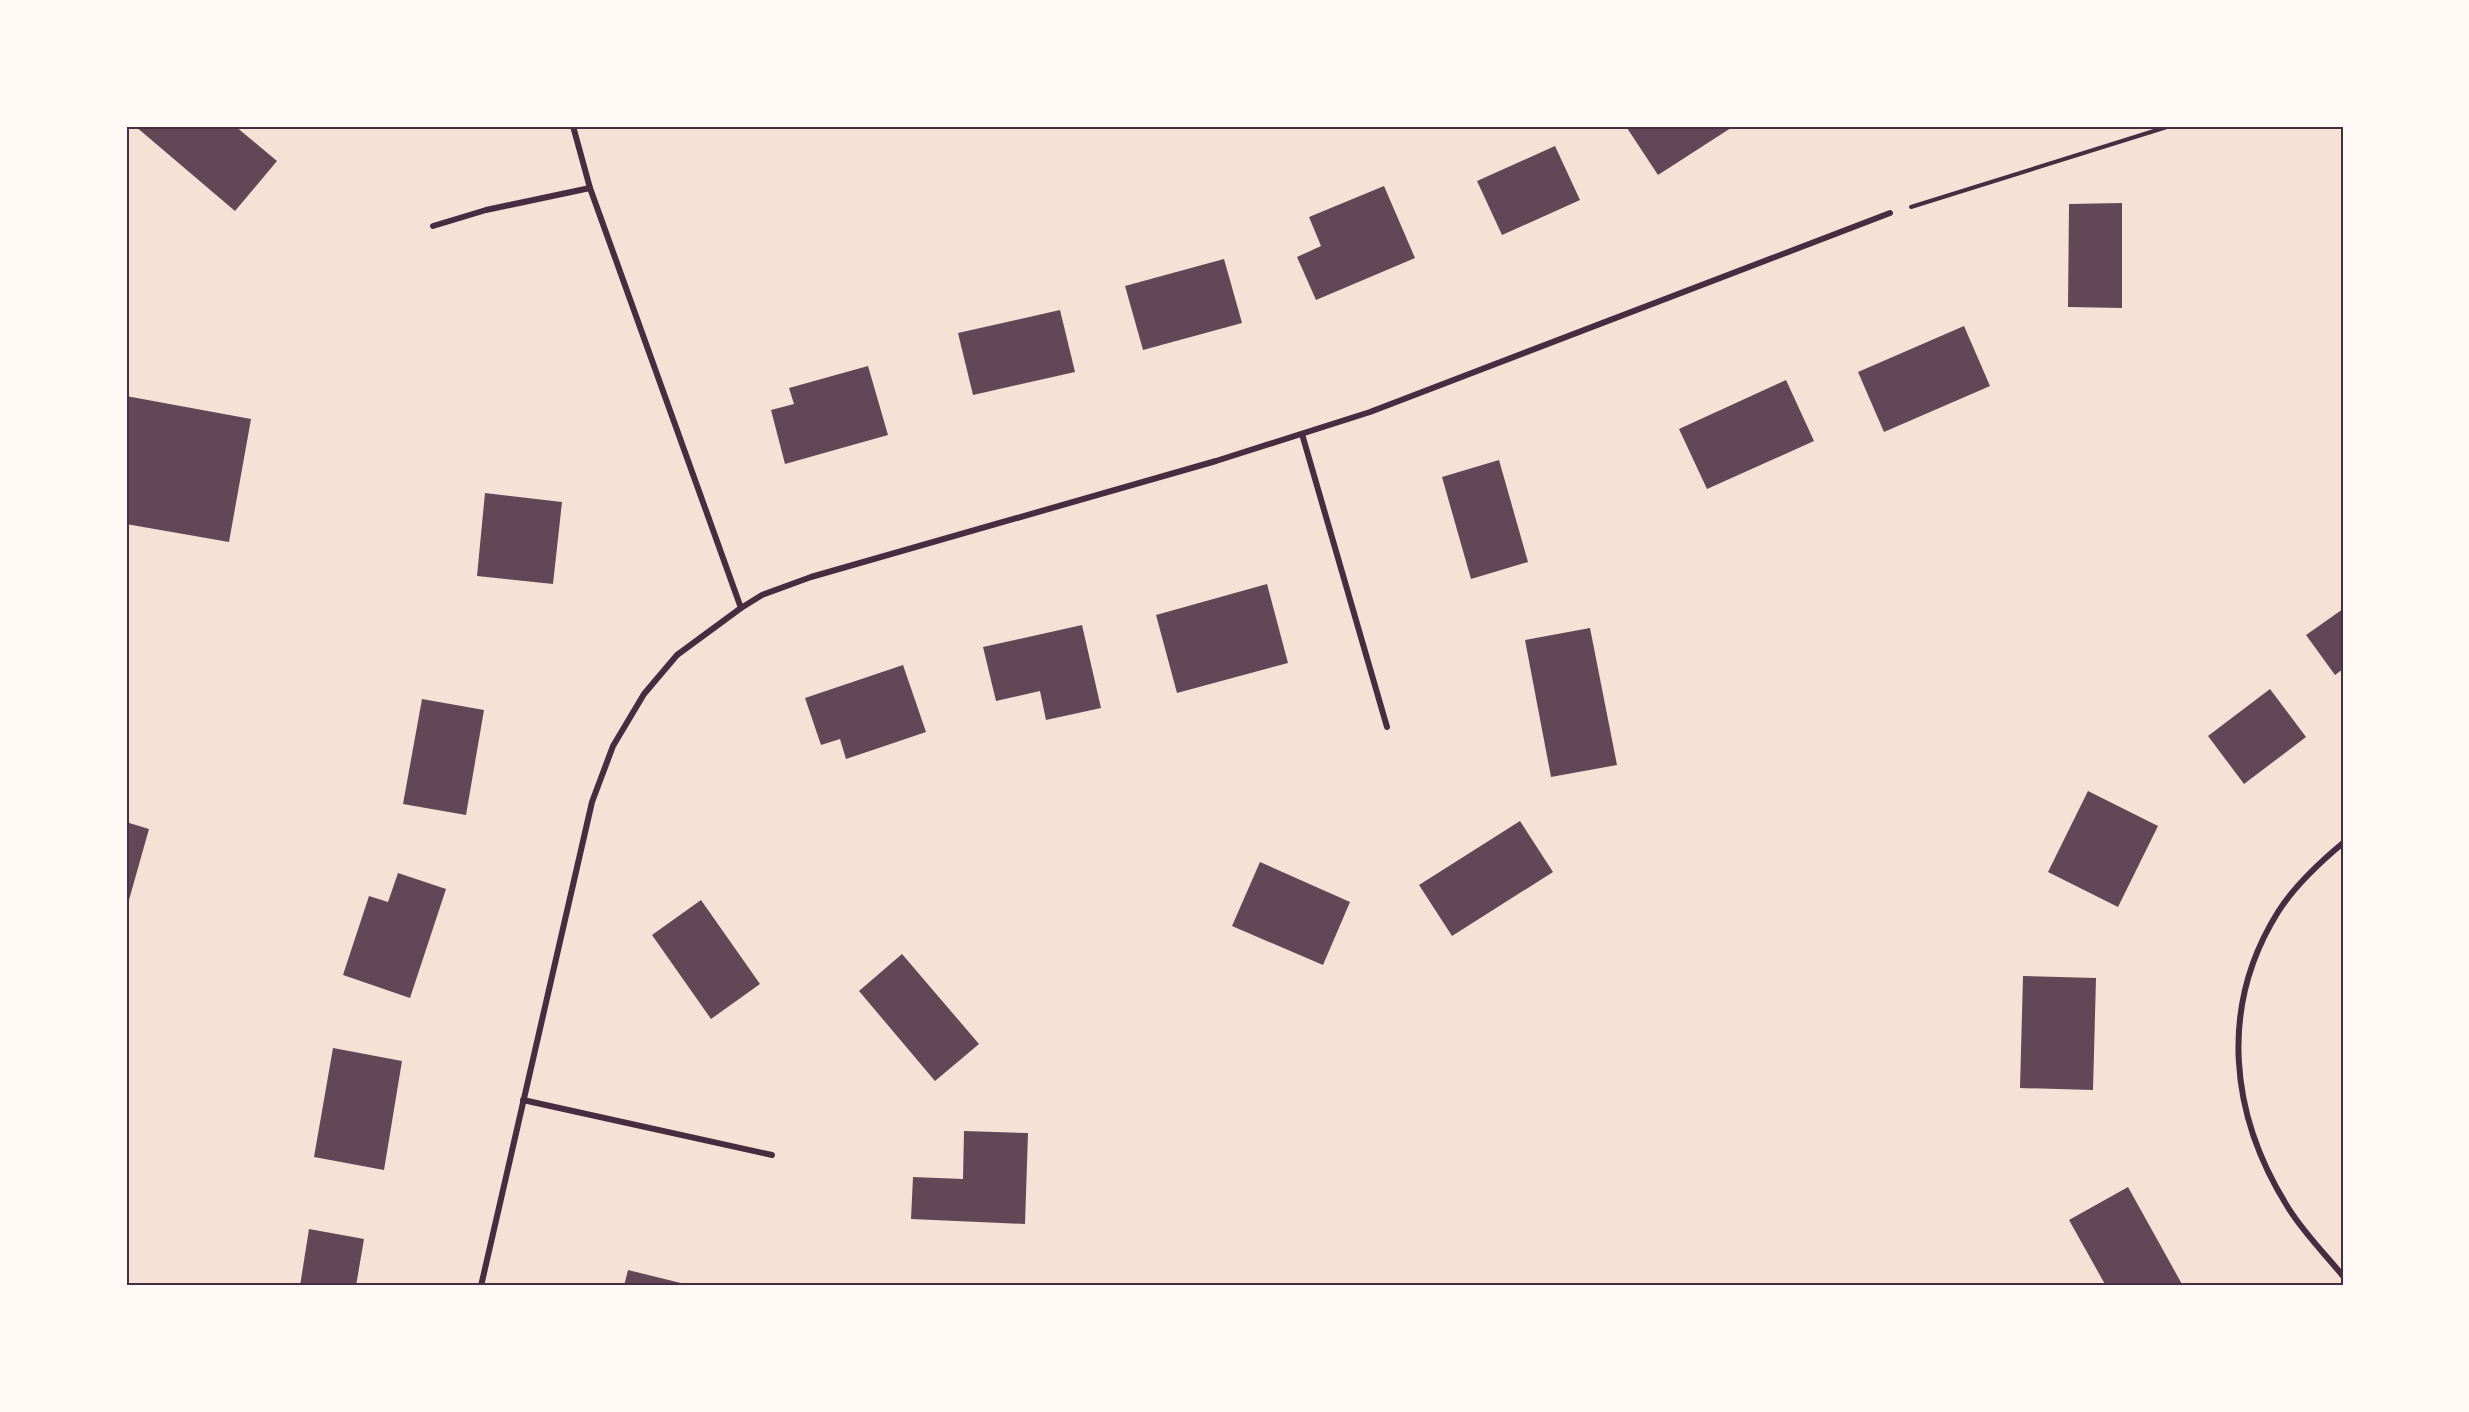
<svg xmlns="http://www.w3.org/2000/svg" width="2469" height="1412" viewBox="0 0 2469 1412" font-family="'Noto Serif',serif">
<rect width="100%" height="100%" fill="#f7e1d7"/>
<g fill="#644757">
<polygon points="135,126 235,126 277,161 235,211"/>
<polygon points="1630,126 1734,126 1658,175 1627,128"/>
<polygon points="1555,146 1580,200 1502,235 1477,181"/>
<polygon points="1384,186 1415,258 1316,300 1297,257 1321,246 1309,217"/>
<polygon points="2122,203 2122,308 2068,307 2069,204"/>
<polygon points="1224,259 1242,323 1143,350 1125,286"/>
<polygon points="1060,310 1075,372 973,395 958,333"/>
<polygon points="1964,326 1990,386 1884,432 1858,372"/>
<polygon points="868,366 888,435 785,464 771,410 794,404 789,388"/>
<polygon points="1786,380 1814,441 1707,489 1679,429"/>
<polygon points="126,396 251,419 229,542 126,524"/>
<polygon points="1499,460 1528,562 1471,579 1442,477"/>
<polygon points="485,493 562,502 553,584 477,576"/>
<polygon points="1267,584 1288,663 1177,693 1156,615"/>
<polygon points="2343,609 2343,669 2335,675 2306,635"/>
<polygon points="1082,625 1101,708 1046,720 1040,691 996,701 983,647"/>
<polygon points="1590,628 1617,765 1551,777 1525,640"/>
<polygon points="903,665 926,732 846,759 840,739 821,745 805,698"/>
<polygon points="2270,689 2306,737 2244,784 2208,736"/>
<polygon points="422,699 484,710 466,815 403,804"/>
<polygon points="2088,791 2158,826 2118,907 2048,872"/>
<polygon points="1520,821 1553,872 1452,936 1419,885"/>
<polygon points="126,822 149,829 127,907 126,907"/>
<polygon points="1260,862 1350,902 1323,965 1232,926"/>
<polygon points="398,873 446,889 410,998 343,975 369,896 388,902"/>
<polygon points="701,900 760,984 711,1019 652,935"/>
<polygon points="902,954 979,1044 935,1081 859,991"/>
<polygon points="2023,976 2096,978 2093,1090 2020,1088"/>
<polygon points="333,1048 402,1061 384,1170 314,1157"/>
<polygon points="964,1131 1028,1133 1025,1224 911,1219 913,1177 963,1179"/>
<polygon points="2128,1187 2183,1286 2106,1286 2069,1220"/>
<polygon points="309,1229 364,1239 356,1286 300,1286"/>
<polygon points="628,1270 689,1285 689,1286 624,1286"/>
</g>
<g fill="none" stroke-linecap="round" stroke-linejoin="round">
<polyline stroke="#4a2c40" stroke-width="4" points="1911,207 2170,126"/>
<g stroke="#4a2c40" stroke-width="6">
<polyline points="573,126 590,188 741,608"/>
<polyline points="433,226 486,210 590,188"/>
<polyline points="1302,434 1387,727"/>
<path d="M2343,843c-24,20 -48,42 -65,69 -60,96 -48,204 11,297 15,24 36,45 54,67"/>
<polyline points="523,1100 772,1155"/>
<polyline points="481,1286 592,802 613,746 644,694 677,655 741,608 762,595 811,577 1216,461 1370,412 1890,213"/>
</g>
</g>
<rect width="2469" height="1412" fill="none" stroke="#fffaf5" stroke-width="255"/>
<rect x="128" y="128" width="2214" height="1156" fill="none" stroke="#4a2c40" stroke-width="2"/>
</svg>
